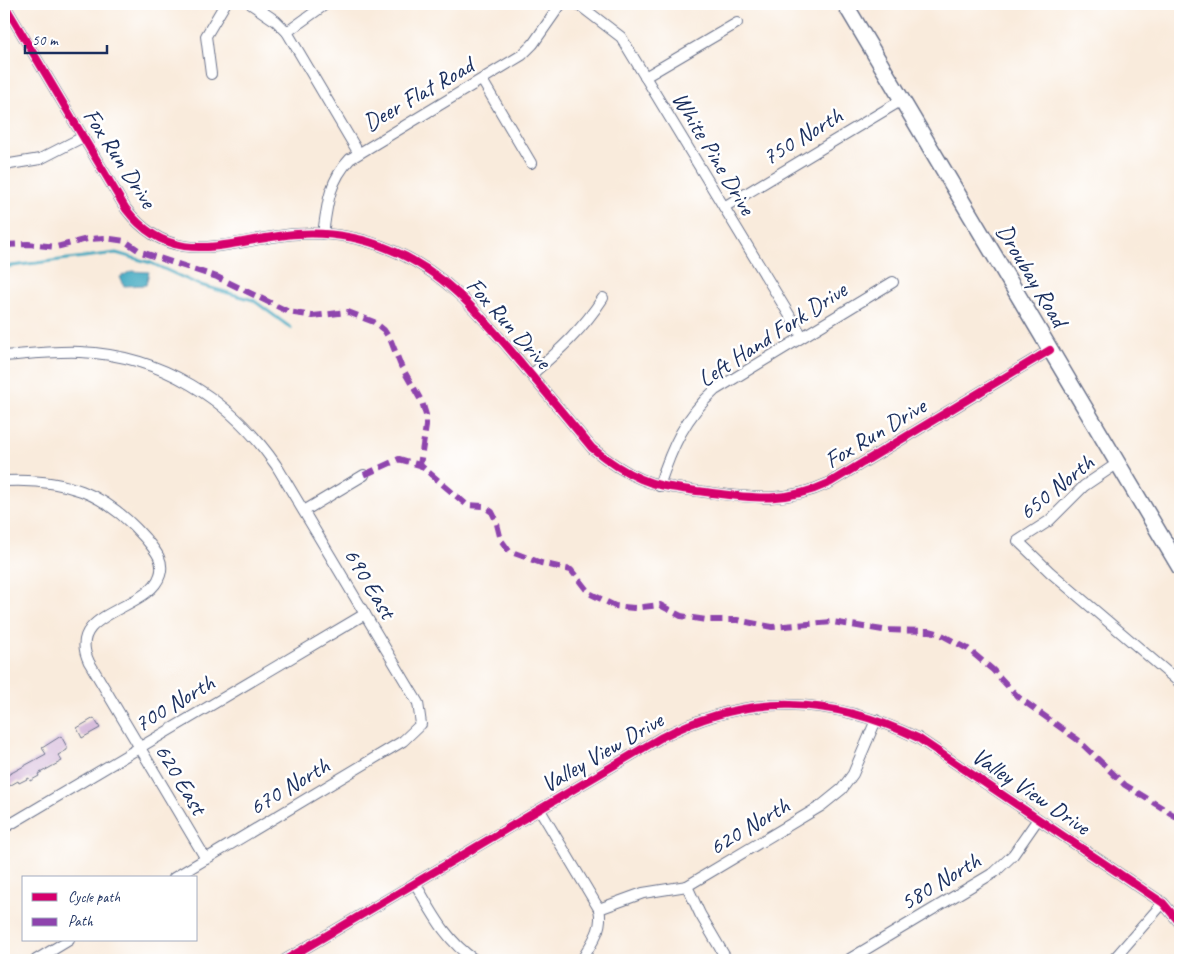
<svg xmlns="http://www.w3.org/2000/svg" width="1184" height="964" viewBox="0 0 1184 964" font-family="Caveat,sans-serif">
<rect width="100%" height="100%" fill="#fff"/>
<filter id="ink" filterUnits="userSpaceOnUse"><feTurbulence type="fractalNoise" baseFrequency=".02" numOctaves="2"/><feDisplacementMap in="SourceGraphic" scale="10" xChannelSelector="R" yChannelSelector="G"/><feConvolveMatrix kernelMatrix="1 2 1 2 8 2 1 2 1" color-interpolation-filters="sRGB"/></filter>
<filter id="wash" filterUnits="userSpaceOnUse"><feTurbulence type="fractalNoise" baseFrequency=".0096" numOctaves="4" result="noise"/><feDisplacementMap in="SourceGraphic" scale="20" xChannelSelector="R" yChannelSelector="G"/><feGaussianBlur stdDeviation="1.12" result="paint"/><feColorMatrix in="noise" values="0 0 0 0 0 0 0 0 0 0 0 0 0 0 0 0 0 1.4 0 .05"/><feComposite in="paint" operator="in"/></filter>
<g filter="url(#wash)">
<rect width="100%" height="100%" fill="#f9ebdc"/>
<polygon fill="#3fa8c0" stroke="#2d6c8f" points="131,271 149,272 146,285 124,286 120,277"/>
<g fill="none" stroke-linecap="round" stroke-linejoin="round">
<polyline stroke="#3fa8c0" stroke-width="3" points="4,267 116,253 151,263 197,284 253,300 291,328"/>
</g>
<g id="blocks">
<g fill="#d1b3d7">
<polygon points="94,718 100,728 82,738 77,728"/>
<polygon points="61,736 67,747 67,750 58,755 62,761 38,774 39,776 30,781 29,778 19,783 18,781 4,789 4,777 46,754 42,748"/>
</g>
</g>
</g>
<g filter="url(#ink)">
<use href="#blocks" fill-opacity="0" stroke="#69718a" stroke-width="1"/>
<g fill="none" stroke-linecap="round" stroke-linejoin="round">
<g stroke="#69718a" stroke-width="12">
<g id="street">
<path d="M4,4l122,205c49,64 106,29 171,25 31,-2 63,3 92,15 58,23 94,69 133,115 23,28 47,56 70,84 16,13 30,23 49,31 18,8 37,9 56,12 49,6 85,14 132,-8l221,-133"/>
<polyline points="251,4 276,21 287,32 358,152"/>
<polyline points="578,4 621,37 802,336"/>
<polyline points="287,32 326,4"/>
<polyline points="211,74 206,36 225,4"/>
<polyline points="645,77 737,23"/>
<polyline points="482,80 531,163"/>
<polyline points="4,165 40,159 83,137"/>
<polyline points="724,207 902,100"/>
<path d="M323,234c4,-29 6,-53 27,-75l172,-104 11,-11 28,-40"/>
<path d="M4,356c25,-2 50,-5 76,-4 81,3 150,47 196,113l142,238 3,21 -18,17 -229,137"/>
<path d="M531,375c28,-24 52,-46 72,-77"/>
<polyline points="1118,463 1084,486 1049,521 1018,541 1050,572 1180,683"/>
<path d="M4,481c60,-3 101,11 141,57 9,11 20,22 15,37 -11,36 -96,36 -71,87l117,197"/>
<path d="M659,486c13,-39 26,-69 56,-96l178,-108"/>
<polyline points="304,511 364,475"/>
<path d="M540,810l59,99c5,20 -8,34 -17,51"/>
<polyline points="4,828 365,614"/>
<path d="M415,883c17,29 31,58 60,77"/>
<polyline points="687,886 700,914 727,960"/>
<polyline points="599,909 643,893 687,886 821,806 842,789 853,774 876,720"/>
<polyline points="36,960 69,940"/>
<path d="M285,960l377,-223c87,-45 169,-41 256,1l245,165 17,20"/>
<polyline points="848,960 995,872 1013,855 1038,819"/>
<polyline points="1113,960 1163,903"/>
</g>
</g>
<g stroke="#69718a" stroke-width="18">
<polyline id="secondary" points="845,4 1180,568"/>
</g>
<use href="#street" stroke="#fff" stroke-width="10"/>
<use href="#secondary" stroke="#fff" stroke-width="15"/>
<g stroke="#8e44ad" stroke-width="6" stroke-dasharray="12 6" stroke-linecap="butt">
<polyline points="4,245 28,244 56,247 87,239 105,238 125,241 141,252 217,277 289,312 313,316 348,312 374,322 384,330 391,341 401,366 422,402 426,415 426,426 420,465"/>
<polyline points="364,475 399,459 420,465 467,505 483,506 492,512 496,520 501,540 509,551 541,563 571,570 589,593 615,606 634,608 660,605 681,616 706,620 737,620 772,627 832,622 883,630 930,631 940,634 968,649 993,670 1018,697 1078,740 1125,785 1180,819"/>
</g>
<g stroke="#fff" stroke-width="11">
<g id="cycleway">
<path d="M4,4l122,205c49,64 106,29 171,25 31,-2 63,3 92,15 58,23 94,69 133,115 23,28 47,56 70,84 16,13 30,23 49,31 18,8 37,9 56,12 49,6 85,14 132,-8l221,-133"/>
<path d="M285,960l377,-223c87,-45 169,-41 256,1l245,165 17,20"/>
</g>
</g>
<use href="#cycleway" stroke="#d6006c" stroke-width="8"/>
</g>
</g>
<g text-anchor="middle" stroke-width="5" stroke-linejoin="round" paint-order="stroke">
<g font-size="24" fill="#1b2f5e" stroke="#fff">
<text transform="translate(418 94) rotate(-30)" y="8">Deer Flat Road</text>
<text transform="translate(802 136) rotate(-31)" y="8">750 North</text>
<text transform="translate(714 153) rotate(59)" y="8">White Pine Drive</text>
<text transform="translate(120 158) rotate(57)" y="8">Fox Run Drive</text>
<text transform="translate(1032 275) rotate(59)" y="8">Droubay Road</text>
<text transform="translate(509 323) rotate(48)" y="8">Fox Run Drive</text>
<text transform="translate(772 334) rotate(-33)" y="8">Left Hand Fork Drive</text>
<text transform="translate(875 433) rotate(-31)" y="8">Fox Run Drive</text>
<text transform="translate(1056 487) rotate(-39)" y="8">650 North</text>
<text transform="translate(370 583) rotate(59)" y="8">690 East</text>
<text transform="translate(174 703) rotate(-31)" y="8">700 North</text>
<text transform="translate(602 752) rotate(-30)" y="8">Valley View Drive</text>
<text transform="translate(181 779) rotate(59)" y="8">620 East</text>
<text transform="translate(289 786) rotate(-31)" y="8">670 North</text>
<text transform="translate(1031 791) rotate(34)" y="8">Valley View Drive</text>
<text transform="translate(749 826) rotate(-31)" y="8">620 North</text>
<text transform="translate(940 881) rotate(-31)" y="8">580 North</text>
</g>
</g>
<rect width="1184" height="964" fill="none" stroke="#fff" stroke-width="20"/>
<rect x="22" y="876" width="175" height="65" fill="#ffffff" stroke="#a4acbf"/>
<rect x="32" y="893" width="25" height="8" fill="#d6006c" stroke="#a4acbf"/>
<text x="68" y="902" font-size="15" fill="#1b2f5e">Cycle path</text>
<rect x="32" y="918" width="25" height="8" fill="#8e44ad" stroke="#a4acbf"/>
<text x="68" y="926" font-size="15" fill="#1b2f5e">Path</text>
<path d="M25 45v8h82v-8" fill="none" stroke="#1b2f5e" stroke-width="2.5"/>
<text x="32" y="45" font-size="15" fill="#1b2f5e" stroke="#ffffff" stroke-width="4" paint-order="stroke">50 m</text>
</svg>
